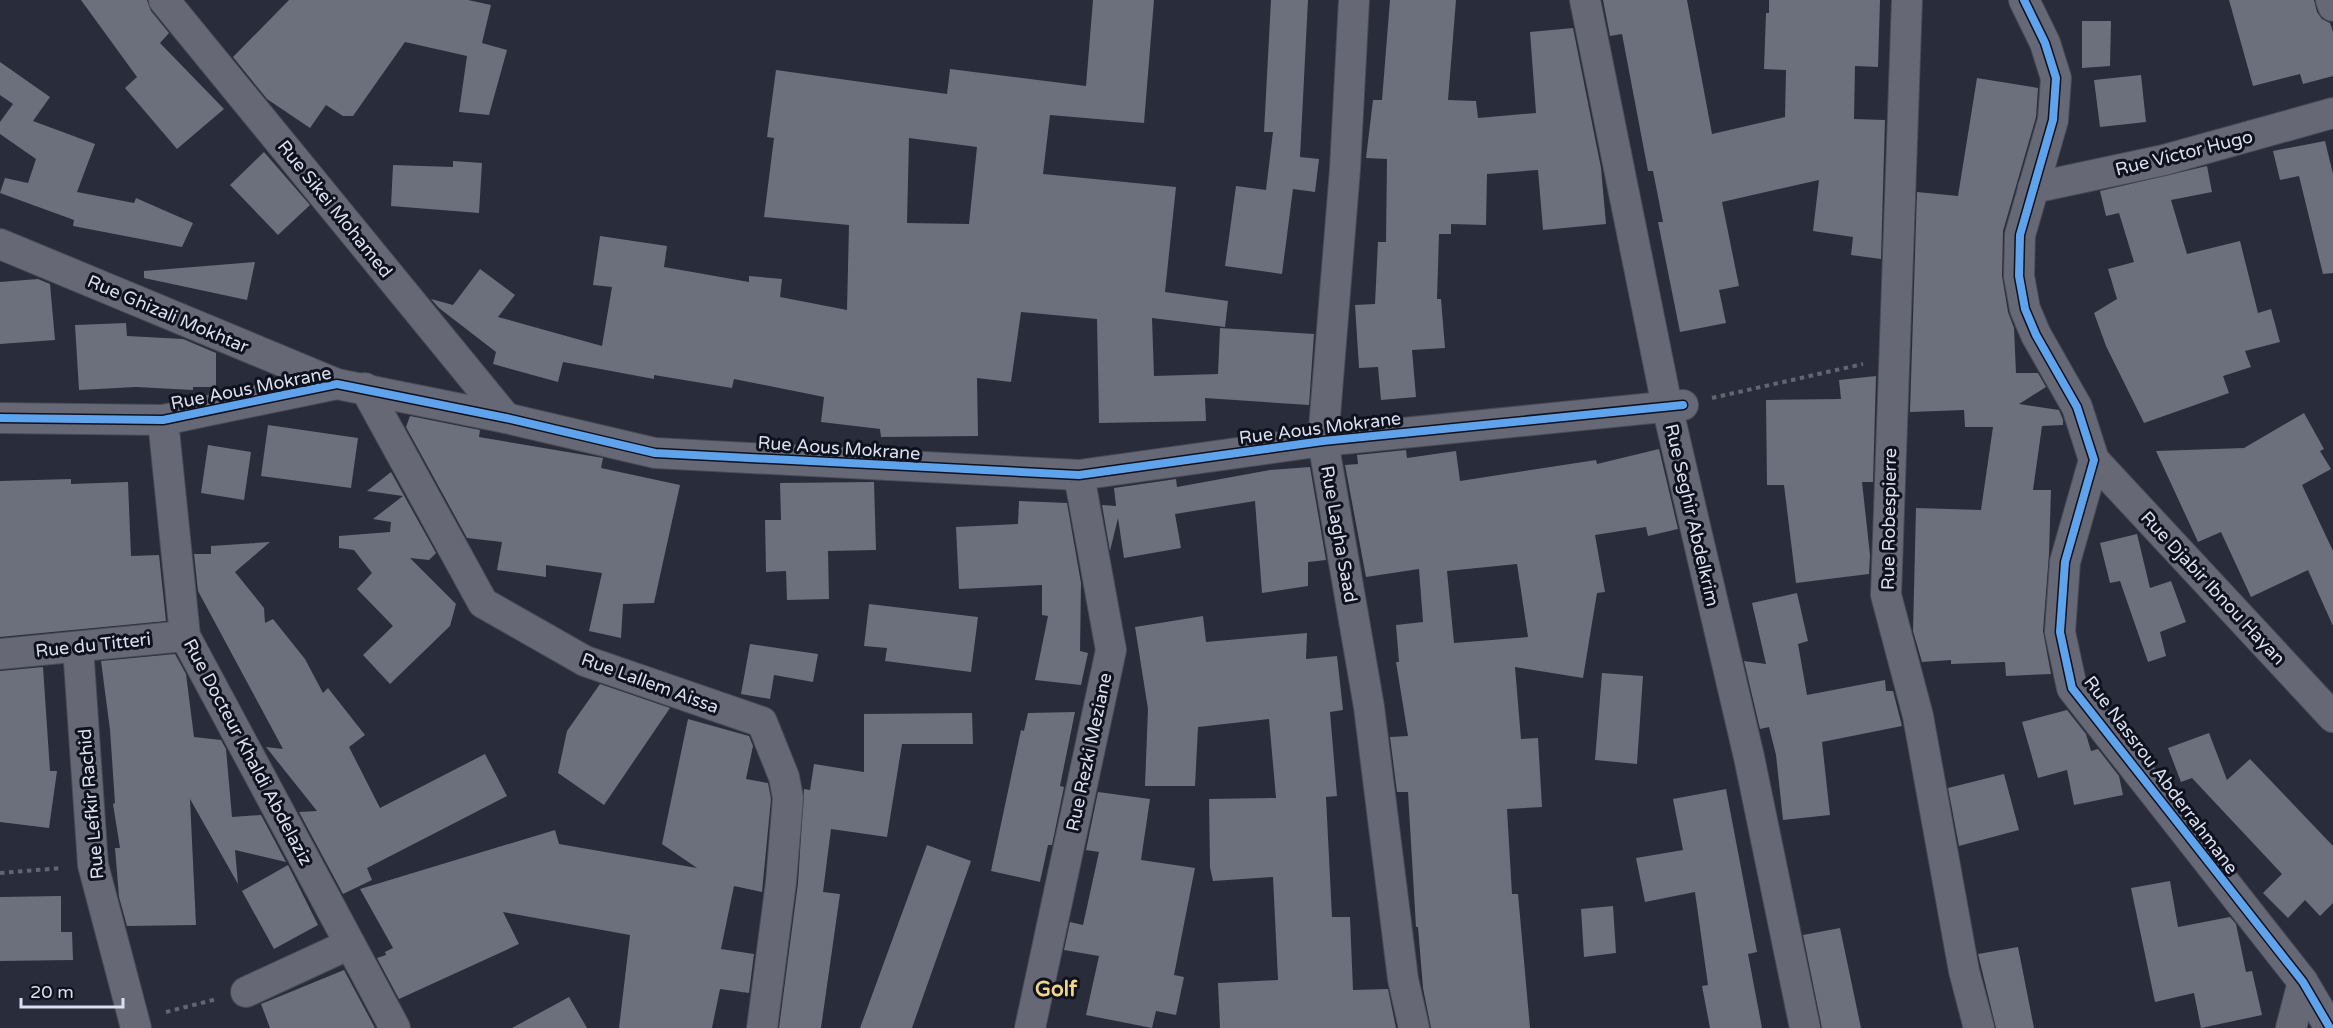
<svg xmlns="http://www.w3.org/2000/svg" width="2333" height="1028" viewBox="0 0 2333 1028" font-family="'Varela Round',sans-serif">
<rect width="100%" height="100%" fill="#292c3b"/>
<g fill="#6c6f7c" fill-rule="evenodd">
<polygon points="81,0 147,0 151,11 169,33 160,43 224,109 177,149 125,88 137,77"/>
<polygon points="289,0 468,0 491,5 482,43 507,50 489,115 459,112 467,56 405,42 353,116 343,116 326,105 310,128 267,99 233,57"/>
<path d="M1093,0h61l-10,123 -94,-8 -7,59 133,13 -11,105 63,9 -3,26 -73,-9 2,58 64,-2 2,-46 94,6 -5,71 -104,-7 1,23 -107,2 -2,-104 -76,-7 -10,70 -34,-4 1,58 -97,1 -1,-8 -59,-7 3,-25 -90,-18 -2,9 -78,-13v4l-91,-17 -5,20 -65,-18 3,-12 -57,-44 -8,-9 22,6 27,-36 35,26 -17,22 104,29 10,-59 -19,-2 7,-49 67,10 -3,21 85,15v-6l33,3 -2,18 67,13 2,-85 -85,-8 10,-79 -7,-1 9,-67 171,24 3,-25 136,17zM909,138l68,9 -8,77 -62,-1z"/>
<polygon points="1271,0 1308,0 1300,157 1319,159 1315,192 1293,189 1282,274 1225,266 1236,186 1266,190 1273,132 1264,132"/>
<polygon points="1390,0 1456,0 1448,100 1476,101 1478,118 1536,113 1530,32 1573,28 1601,168 1606,224 1543,230 1538,170 1487,174 1486,225 1451,224 1451,234 1439,234 1437,299 1441,299 1445,348 1412,350 1416,397 1381,400 1378,367 1359,368 1355,305 1375,304 1378,242 1386,242 1387,159 1366,158 1373,100 1382,100"/>
<polygon points="1603,0 1687,0 1712,134 1785,117 1786,70 1764,69 1766,13 1769,13 1769,0 1880,0 1878,67 1855,66 1854,119 1885,120 1881,259 1851,255 1853,237 1813,231 1819,180 1722,202 1739,286 1719,290 1726,323 1680,332 1658,222 1663,222 1653,171 1648,171 1622,34 1610,36"/>
<polygon points="2229,0 2314,0 2317,12 2322,19 2330,23 2333,32 2333,76 2303,84 2300,74 2253,86"/>
<polygon points="2082,21 2111,21 2110,66 2082,68"/>
<polygon points="0,62 50,97 33,121 95,144 77,192 134,203 136,198 193,223 182,247 73,226 74,220 0,193 5,178 28,183 36,159 0,134 0,122 13,104 0,95"/>
<polygon points="2141,75 2146,122 2100,127 2094,80"/>
<polygon points="1977,78 2038,88 2036,117 2003,231 2002,276 2008,312 2014,328 2016,373 2038,373 2046,387 2019,404 2059,410 2063,420 2063,425 2042,426 2033,490 2051,490 2049,554 2043,631 2051,674 2006,676 2005,662 1951,664 1951,660 1922,662 1913,631 1916,508 1981,510 1993,427 1965,427 1964,410 1910,412 1917,192 1958,196"/>
<polygon points="2325,141 2333,174 2333,273 2323,274 2299,176 2280,180 2273,151"/>
<polygon points="264,152 310,205 278,235 230,185"/>
<polygon points="453,161 482,163 479,213 391,206 393,165 453,167"/>
<polygon points="2207,166 2212,192 2171,200 2187,254 2240,241 2258,313 2271,309 2280,342 2245,351 2251,367 2223,376 2229,393 2144,423 2106,346 2094,313 2117,299 2108,269 2134,262 2119,213 2106,216 2100,191"/>
<polygon points="255,262 247,300 144,278 144,271"/>
<polygon points="38,279 50,284 55,340 0,344 0,282"/>
<polygon points="126,323 127,336 183,339 216,353 216,387 193,387 193,390 136,387 79,390 75,325"/>
<polygon points="1876,376 1873,482 1862,482 1870,555 1869,574 1796,583 1784,485 1767,485 1766,400 1841,399 1839,380"/>
<polygon points="2304,413 2324,449 2320,451 2331,469 2302,485 2333,551 2333,626 2308,570 2251,597 2221,532 2198,542 2156,451 2244,448"/>
<polygon points="410,416 480,430 479,437 603,458 601,468 680,485 654,603 623,604 621,638 589,631 602,573 546,565 546,577 497,570 502,542 467,538 406,427"/>
<polygon points="268,425 358,438 351,488 261,476"/>
<polygon points="208,445 251,452 244,500 201,493"/>
<path d="M1659,449l19,80 -30,7 -2,-9 -51,8 10,57 -8,1 -14,85 -68,-11 6,72 17,-1 4,69 -35,2 5,85h6l12,134h-99l-8,-40 -5,-61h-2l-8,-135h-11l-7,-55 18,-1 -12,-74h3l-3,-37 27,-3 -4,-53 -53,8 -21,-112 13,-1 -1,-9 49,-5 1,8 49,-7 4,30 136,-21 1,4zM1517,564l11,73 -74,6 -7,-72z"/>
<polygon points="1310,467 1326,560 1308,562 1308,586 1262,593 1255,501 1175,514 1181,548 1124,558 1118,518 1110,551 1102,505 1116,506 1114,488 1176,479 1177,487 1270,470"/>
<polygon points="391,472 436,553 429,560 410,558 456,604 450,626 390,684 363,655 393,626 357,589 372,573 354,550 339,548 339,536 390,532 391,522 373,519 403,496 367,491"/>
<polygon points="71,479 71,484 128,482 131,556 159,555 166,621 0,637 0,481"/>
<polygon points="874,482 876,550 828,551 829,599 787,600 786,571 766,572 765,520 781,520 780,483"/>
<polygon points="1019,501 1067,503 1081,583 1080,651 1088,653 1081,685 1035,680 1048,616 1042,615 1042,585 959,589 956,527 1018,524"/>
<polygon points="2137,534 2150,588 2171,581 2186,622 2160,632 2166,656 2148,662 2120,581 2110,583 2100,543"/>
<polygon points="270,542 235,572 264,608 265,623 273,619 305,659 323,693 328,688 365,735 349,747 380,808 485,754 507,796 367,868 372,880 343,894 299,812 317,811 266,747 283,749 198,591 194,554 211,554 211,546"/>
<polygon points="1797,593 1808,641 1798,644 1807,695 1885,680 1886,691 1893,691 1902,726 1822,742 1830,815 1783,820 1776,755 1769,727 1760,729 1744,661 1766,664 1752,603"/>
<polygon points="869,604 978,617 971,672 885,661 887,648 864,646"/>
<polygon points="1203,616 1206,642 1307,633 1306,659 1337,656 1343,710 1330,712 1337,796 1326,797 1332,917 1350,917 1353,990 1388,989 1396,1028 1220,1028 1218,983 1278,980 1273,877 1213,881 1210,868 1209,799 1276,798 1269,719 1198,727 1195,786 1145,786 1148,709 1135,627"/>
<polygon points="750,644 818,654 813,682 774,675 770,699 741,694"/>
<polygon points="175,654 186,674 194,737 221,740 226,749 232,817 261,815 286,862 235,850 238,884 190,799 196,925 127,926 119,897 115,848 120,848 113,804 115,803 110,730 101,661"/>
<polygon points="43,667 50,771 57,771 49,828 0,822 0,671"/>
<polygon points="1602,673 1643,676 1637,764 1595,760"/>
<polygon points="600,684 670,708 604,805 558,773 567,731"/>
<polygon points="2067,710 2086,734 2091,751 2098,749 2119,776 2123,795 2074,805 2067,770 2038,778 2022,722"/>
<polygon points="1075,712 1060,786 1064,787 1052,845 1048,845 1040,882 991,871 1021,730 1024,731 1028,713"/>
<polygon points="972,713 973,744 902,744 887,837 831,829 823,892 840,894 821,1028 779,1028 798,883 804,789 810,790 814,764 864,772 864,714"/>
<polygon points="688,719 749,736 753,746 746,779 768,783 771,799 762,892 734,886 721,949 754,954 749,993 720,989 712,1028 619,1028 630,935 503,912 519,944 399,999 377,958 386,955 385,952 393,948 360,889 555,830 559,844 697,868 662,844"/>
<polygon points="2209,733 2227,780 2250,759 2333,846 2333,903 2320,916 2305,900 2288,918 2263,893 2282,874 2192,778 2181,782 2168,748"/>
<polygon points="2004,774 2019,830 1959,846 1948,788"/>
<polygon points="1726,789 1757,952 1748,954 1762,1028 1710,1028 1702,986 1708,985 1695,892 1645,902 1636,858 1683,850 1673,799"/>
<polygon points="1098,792 1150,799 1141,860 1195,868 1174,975 1184,977 1176,1015 1156,1011 1152,1028 1086,1015 1099,956 1064,950 1070,922 1083,925 1099,852 1086,850"/>
<polygon points="927,845 971,861 912,1028 860,1028"/>
<polygon points="288,865 318,925 274,949 242,891"/>
<polygon points="2170,881 2178,927 2230,917 2236,924 2246,972 2252,971 2262,1015 2201,1028 2194,993 2155,1002 2131,888"/>
<polygon points="61,896 61,932 72,932 73,960 0,961 0,897"/>
<polygon points="1613,906 1616,953 1584,957 1581,909"/>
<polygon points="1840,928 1861,1028 1822,1028 1803,935"/>
<polygon points="2018,947 2034,1028 1996,1028 1978,954"/>
<polygon points="344,970 375,1028 270,1028 261,1004"/>
<polygon points="569,997 587,1028 512,1028"/>
</g>
<g fill="none" stroke-linecap="round" stroke-linejoin="round">
<g stroke="#474a57" stroke-width="32">
<g id="street">
<polyline points="164,0 506,418"/>
<polyline points="1354,0 1345,169 1323,441 1369,707 1403,979 1414,1028"/>
<polyline points="1585,0 1667,406 1749,757 1805,1028"/>
<polyline points="1907,0 1886,595 1918,716 1964,971 1979,1028"/>
<polyline points="2024,0 2045,43 2056,78 2053,120 2020,235 2019,276 2025,309 2036,335 2077,407 2094,460 2065,562 2060,632 2072,688 2303,982 2330,1028"/>
<polyline points="2331,0 2333,6"/>
<polyline points="2033,188 2164,160 2333,113"/>
<polyline points="0,244 337,384"/>
<polyline points="365,388 483,603 585,661 762,722 784,777 788,798 781,882 762,1028"/>
<polyline points="0,418 163,420 337,384 506,418 655,453 1079,475 1323,441 1683,405"/>
<polyline points="163,420 185,636 395,1028"/>
<polyline points="2094,460 2333,717"/>
<polyline points="78,647 93,865 136,1028"/>
<polyline points="0,654 185,636"/>
<polyline points="246,992 350,944"/>
<polyline points="1030,1028 1111,650 1079,475"/>
<polyline points="2291,1028 2303,982"/>
</g>
</g>
<g stroke="#636571" stroke-width="4" stroke-dasharray="4.5 4.5" stroke-linecap="butt">
<polyline points="1712,398 1863,364"/>
<polyline points="0,873 62,868"/>
<polyline points="166,1012 217,999"/>
</g>
<use href="#street" stroke="#666975" stroke-width="30"/>
<g stroke="#0f111d" stroke-width="11">
<g id="cycleway">
<polyline points="2024,0 2045,43 2056,78 2053,120 2020,235 2019,276 2025,309 2036,335 2077,407 2094,460 2065,562 2060,632 2072,688 2303,982 2330,1028"/>
<polyline points="0,418 163,420 337,384 506,418 655,453 1079,475 1323,441 1683,405"/>
</g>
</g>
<use href="#cycleway" stroke="#60a3ed" stroke-width="8"/>
</g>
<g text-anchor="middle" stroke-width="6" stroke-linejoin="round" paint-order="stroke">
<g font-size="18" fill="#dadff1" stroke="#0f111d">
<text transform="translate(2184 153) rotate(-14)" y="6">Rue Victor Hugo</text>
<text transform="translate(335 209) rotate(51)" y="6">Rue Sikei Mohamed</text>
<text transform="translate(168 314) rotate(23)" y="6">Rue Ghizali Mokhtar</text>
<text transform="translate(251 388) rotate(-11)" y="6">Rue Aous Mokrane</text>
<text transform="translate(1320 428) rotate(-7)" y="6">Rue Aous Mokrane</text>
<text transform="translate(839 448) rotate(4)" y="6">Rue Aous Mokrane</text>
<text transform="translate(1692 515) rotate(77)" y="6">Rue Seghir Abdelkrim</text>
<text transform="translate(1889 519) rotate(-89)" y="6">Rue Robespierre</text>
<text transform="translate(1339 534) rotate(80)" y="6">Rue Lagha Saad</text>
<text transform="translate(2213 588) rotate(47)" y="6">Rue Djabir Ibnou Hayan</text>
<text transform="translate(93 645) rotate(-6)" y="6">Rue du Titteri</text>
<text transform="translate(650 683) rotate(20)" y="6">Rue Lallem Aissa</text>
<text transform="translate(248 752) rotate(62)" y="6">Rue Docteur Khaldi Abdelaziz</text>
<text transform="translate(1089 752) rotate(-78)" y="6">Rue Rezki Meziane</text>
<text transform="translate(2161 775) rotate(53)" y="6">Rue Nassrou Abderrahmane</text>
<text transform="translate(91 804) rotate(-95)" y="6">Rue Lefkir Rachid</text>
</g>
<g font-size="21" font-weight="bold" fill="#f3d58a" stroke="#0f111d">
<text x="1056" y="996">Golf</text>
</g>
</g>
<path d="M21 998v9h102v-9" fill="none" stroke="#dadff1" stroke-width="3"/>
<text x="30" y="998" font-size="18" fill="#dadff1" stroke="#0f111d" stroke-width="4.5" paint-order="stroke">20 m</text>
</svg>
